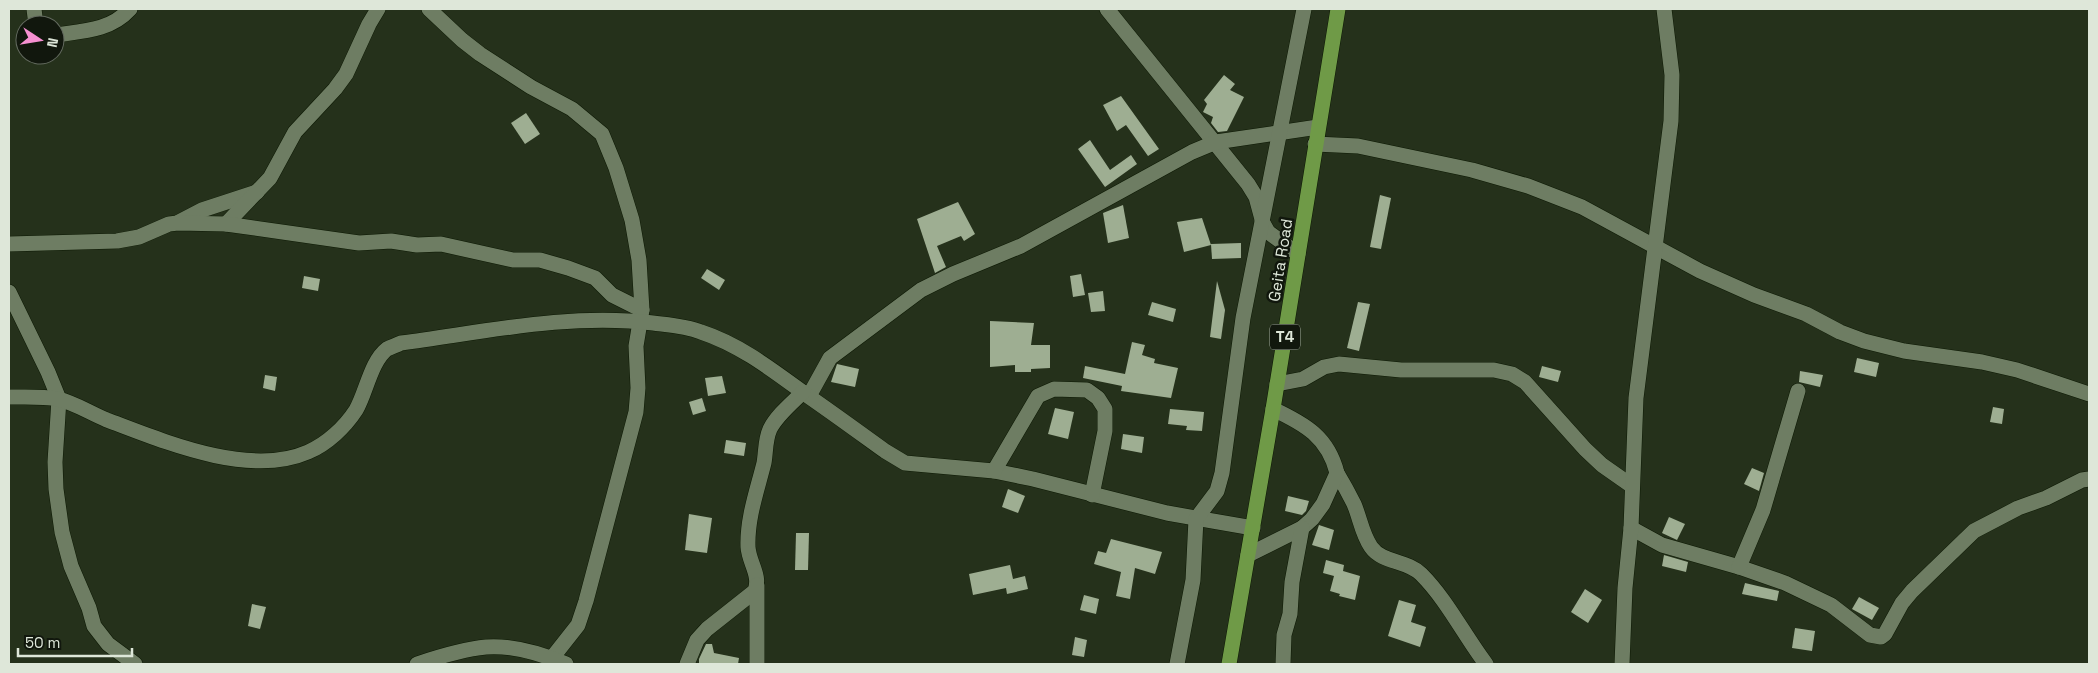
<svg xmlns="http://www.w3.org/2000/svg" width="2098" height="673" viewBox="0 0 2098 673" font-family="'Space Grotesk',sans-serif">
<rect width="100%" height="100%" fill="#25311b"/>
<g fill="#9eae92">
<polygon points="1224,75 1235,84 1230,90 1244,97 1227,131 1218,132 1211,123 1213,117 1203,112 1207,104 1204,100"/>
<polygon points="1121,96 1159,149 1148,156 1126,125 1117,131 1103,105"/>
<polygon points="526,113 540,134 525,144 511,123"/>
<polygon points="1090,140 1110,170 1131,155 1137,164 1105,187 1078,149"/>
<polygon points="1380,195 1391,198 1381,249 1370,247"/>
<polygon points="958,202 975,234 964,241 961,236 937,246 946,267 935,273 917,219"/>
<polygon points="1123,205 1129,238 1108,243 1103,213"/>
<polygon points="1202,218 1211,245 1184,252 1177,222"/>
<polygon points="1241,243 1241,258 1212,259 1211,244"/>
<polygon points="707,269 725,280 719,290 701,278"/>
<polygon points="1081,274 1085,295 1073,297 1070,276"/>
<polygon points="304,276 320,279 318,291 302,288"/>
<polygon points="1217,281 1225,310 1221,339 1210,337"/>
<polygon points="1103,291 1105,311 1091,312 1088,293"/>
<polygon points="1152,302 1176,309 1173,322 1148,315"/>
<polygon points="1358,302 1370,304 1359,351 1347,348"/>
<polygon points="990,321 1034,323 1031,345 1050,345 1050,368 1031,369 1031,372 1015,372 1015,365 990,367"/>
<polygon points="1132,342 1145,345 1142,355 1155,359 1154,363 1178,368 1171,398 1121,391 1122,386 1083,378 1085,366 1125,374"/>
<polygon points="1857,358 1879,363 1876,377 1854,372"/>
<polygon points="837,364 859,369 855,387 831,382"/>
<polygon points="1542,366 1561,371 1558,382 1539,377"/>
<polygon points="1800,371 1823,375 1820,387 1799,382"/>
<polygon points="265,375 277,377 275,391 263,388"/>
<polygon points="722,376 726,393 708,396 705,378"/>
<polygon points="702,398 706,411 693,415 689,402"/>
<polygon points="1993,407 2004,409 2002,424 1990,422"/>
<polygon points="1055,408 1074,412 1068,439 1048,434"/>
<polygon points="1170,409 1204,412 1202,431 1186,430 1187,426 1168,424"/>
<polygon points="1123,434 1144,437 1142,453 1121,449"/>
<polygon points="726,440 746,443 744,456 724,453"/>
<polygon points="1752,468 1764,473 1759,491 1744,484"/>
<polygon points="1008,489 1025,496 1018,513 1002,507"/>
<polygon points="1288,496 1309,501 1306,511 1302,515 1285,511"/>
<polygon points="689,514 712,518 707,553 685,550"/>
<polygon points="1669,517 1685,524 1677,540 1662,533"/>
<polygon points="1319,525 1334,530 1329,550 1312,545"/>
<polygon points="796,533 809,533 808,570 795,570"/>
<polygon points="1111,539 1162,552 1155,574 1135,568 1130,599 1116,596 1121,572 1094,564 1098,551 1106,553"/>
<polygon points="1664,555 1688,562 1686,572 1662,566"/>
<polygon points="1326,560 1344,565 1343,571 1360,576 1355,600 1339,596 1340,594 1330,591 1334,576 1323,573"/>
<polygon points="1010,565 1013,579 1025,576 1028,589 1007,594 1006,588 973,595 969,574"/>
<polygon points="1745,583 1779,591 1777,601 1742,594"/>
<polygon points="1585,589 1602,600 1588,623 1571,612"/>
<polygon points="1084,595 1099,599 1096,614 1080,610"/>
<polygon points="1859,597 1879,608 1872,620 1852,609"/>
<polygon points="1399,600 1416,605 1411,622 1426,627 1420,647 1388,636"/>
<polygon points="252,604 266,607 260,629 248,626"/>
<polygon points="1795,628 1815,631 1812,651 1792,648"/>
<polygon points="1075,637 1087,640 1084,657 1072,655"/>
<polygon points="706,644 712,644 714,653 739,658 738,664 699,664 699,659"/>
</g>
<g fill="none" stroke-linecap="round" stroke-linejoin="round">
<g stroke="#0d1904" stroke-width="16">
<g id="minor">
<polyline points="34,9 36,25"/>
<polyline points="429,9 462,40 480,54 531,87 572,109 602,134 616,168 632,220 639,260 642,310 636,346 638,388 636,412 586,601 578,625 552,658"/>
<polyline points="1107,9 1248,184 1256,197 1263,223 1268,232 1298,254"/>
<path d="M55,35c28,-4 55,-4 75,-26"/>
<polyline points="1315,144 1358,146 1472,170 1528,186 1582,207 1700,271 1754,295 1806,314 1840,332 1864,341 1904,351 1982,362 2017,370 2089,394"/>
<polyline points="179,222 202,210 257,192"/>
<polyline points="226,224 270,178 295,132 335,89 346,74 369,24 378,9"/>
<polyline points="9,244 117,241 139,237 169,224 178,223 226,224 359,243 391,241 417,245 441,244 513,260 540,260 568,268 595,278 612,295 642,310"/>
<polyline points="9,292 48,372 59,399 55,462 56,489 62,532 71,566 89,608 94,626 108,644 135,664"/>
<polyline points="1277,384 1303,379 1324,367 1339,364 1401,370 1494,370 1512,374 1525,382 1585,449 1602,465 1632,486"/>
<polyline points="809,396 830,358 921,290 953,274 1021,246 1192,152 1216,142 1318,127"/>
<path d="M9,397c16,0 33,-1 49,2 17,4 32,14 49,21 56,21 142,58 201,32 19,-8 37,-25 48,-42 10,-17 15,-49 31,-61 4,-2 10,-4 14,-6 84,-11 167,-30 252,-20 16,2 33,3 48,9 40,13 74,40 107,64 26,18 52,37 77,55l20,12 89,8 39,8 134,34 86,15"/>
<polyline points="994,471 1038,396 1054,389 1087,390 1098,398 1105,409 1105,431 1092,495"/>
<path d="M1337,473c6,10 12,21 17,31 6,14 8,30 17,43 11,16 36,13 50,27 26,26 43,61 65,90"/>
<polyline points="1631,528 1662,545 1739,567 1785,583 1831,605 1870,635 1881,637 1885,634 1902,603 1912,591 1974,531 2018,508 2046,498 2082,480 2089,479"/>
<path d="M1248,555l54,-27 10,-9 11,-15 14,-31c-9,-36 -32,-49 -64,-64"/>
<polyline points="1739,567 1763,510 1798,391"/>
<path d="M417,664c21,-7 46,-15 69,-17 26,-2 56,7 80,17"/>
<path d="M687,664l10,-24 10,-11 48,-38c6,-16 -6,-28 -7,-44 -1,-29 9,-56 16,-84 2,-11 1,-23 6,-34 7,-14 22,-26 33,-37"/>
<polyline points="757,664 757,585"/>
<polyline points="1177,664 1193,580 1196,519 1217,491 1222,473 1243,318 1304,9"/>
<polyline points="1283,664 1284,635 1290,614 1292,582 1302,528"/>
<polyline points="1622,664 1625,588 1631,528 1636,398 1671,121 1672,75 1664,9"/>
</g>
</g>
<g stroke="#0d1904" stroke-width="16">
<polyline id="trunk" points="1229,664 1273,409 1338,9"/>
</g>
<use href="#minor" stroke="#6e7d63" stroke-width="15"/>
<use href="#trunk" stroke="#6f9a47" stroke-width="15"/>
</g>
<g text-anchor="middle" stroke-width="5" stroke-linejoin="round" paint-order="stroke">
<rect fill="#11170d" stroke="#a0a99c" stroke-width="1" x="1270" y="324.5" width="30" height="25" rx="4"/>
<g font-size="15" font-weight="bold" fill="#dee7d9">
<text x="1285" y="342">T4</text>
</g>
<g font-size="16" fill="#dee7d9" stroke="#11170d">
<text transform="translate(1280 260) rotate(-81)" y="6">Geita Road</text>
</g>
</g>
<rect width="2098" height="673" fill="none" stroke="#dee7d9" stroke-width="20"/>
<g transform="translate(40 40) rotate(102)"><circle r="24" fill="#11170d" stroke="#636a5f"/>
<path d="M0-4L9 19L0 12L-9 19Z" fill="#f690d1"/>
<text y="-8" font-size="14" font-weight="bold" text-anchor="middle" fill="#dee7d9">N</text>
</g>
<path d="M18 648v8h114v-8" fill="none" stroke="#dee7d9" stroke-width="2.5"/>
<text x="25" y="648" font-size="15" fill="#dee7d9" stroke="#11170d" stroke-width="4" paint-order="stroke">50 m</text>
</svg>
